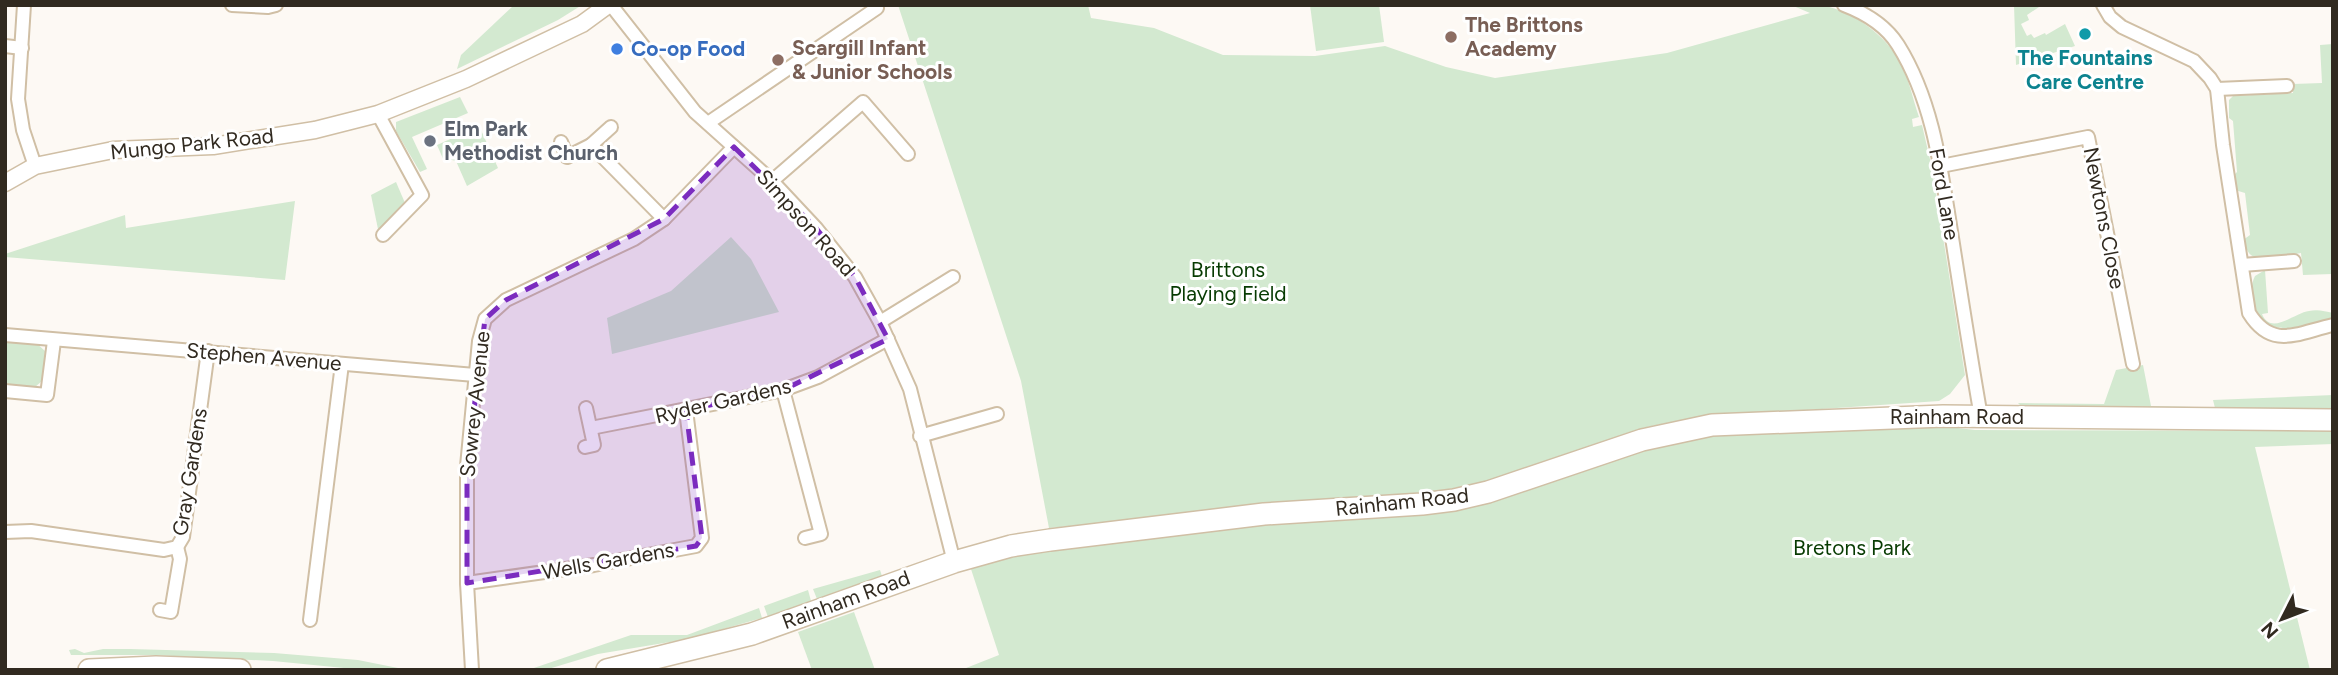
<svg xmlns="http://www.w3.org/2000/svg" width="2338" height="675" viewBox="0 0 2338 675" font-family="Figtree,sans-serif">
<rect width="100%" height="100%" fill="#fdf9f4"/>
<g fill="#d3e9d0">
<polygon points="514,5 582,5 558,20 457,69 461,55"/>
<path d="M898,5h190l3,13 63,10 69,27 92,1 70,-10 61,21 49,11 172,-25 143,-40 -19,-8c11,0 23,-2 33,1 28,5 56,26 72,49 12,18 16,42 23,62l-7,2 1,8 9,-2 10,43 33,207 -15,19 -11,7 -248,17 -49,10 -154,53 -49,10 -390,37 -28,-147z"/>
<polygon points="1310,5 1379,5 1384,42 1316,51"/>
<polygon points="2014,5 2042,5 2027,15 2029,20 2021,24 2027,36 2031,34 2034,38 2045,33 2046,35 2065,24 2075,46 2016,65"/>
<path d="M2333,44l-1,230 -29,1 -2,-22c-10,2 -43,8 -50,2 -4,-3 -6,-10 -8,-15l7,-5 -5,-42 -10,-3 -2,-14 4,-4 -4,-51 -4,-3v-18l4,-4 60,-3v-9l29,-1 -2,-38z"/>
<polygon points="460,97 468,113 412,137 427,169 420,172 396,131 396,122"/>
<polygon points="481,130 498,168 467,186 456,161 448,159 444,161 437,145 459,135 461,139"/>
<polygon points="396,182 405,203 379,234 371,195"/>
<polygon points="295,201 285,280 5,257 5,254 125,215 126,228"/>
<polygon points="731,237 751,259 779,312 612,354 607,318 671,291"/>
<path d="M2265,270l3,43 -6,1c9,22 32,-1 47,-3 8,-2 16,0 24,2v5c-28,6 -63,24 -78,-10 -4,-10 -5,-22 0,-32z"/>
<polygon points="5,338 35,342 45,351 43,380 34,388 5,387"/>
<polygon points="2143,365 2151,406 2195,407 2193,412 2021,406 2018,403 2104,404 2116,370"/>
<polygon points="2333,395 2333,411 2215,408 2213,400"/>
<polygon points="1932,425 1975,430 2333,431 2333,444 2255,447 2310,670 961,670 999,655 970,566 1040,546 1156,533 1433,510 1662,442 1709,433"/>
<polygon points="880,570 882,576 817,599 813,589"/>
<polygon points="808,590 811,601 768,617 764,606"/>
<polygon points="759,608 762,618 688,639 598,654 545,670 528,670 631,635 687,635"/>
<polygon points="854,612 875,670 812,670 798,632"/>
<polygon points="75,649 84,653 103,649 130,649 274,653 358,660 408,670 364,670 273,661 154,655 71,655 69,650"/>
</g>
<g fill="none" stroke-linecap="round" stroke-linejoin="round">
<g stroke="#d0bfa5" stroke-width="16">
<g id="minor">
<polyline points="24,5 18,99 23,130 35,166"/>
<polyline points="232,5 268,7 276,5"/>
<polyline points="611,5 695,112 772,181 816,228 855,277 880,322 910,389 954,562"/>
<path d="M1844,5c21,8 42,21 54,40 37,59 44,132 55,199 9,58 18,115 28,173"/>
<path d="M2103,5l7,12 12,10 72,34 16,17 7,11 6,56 26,168c23,37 48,20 84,12"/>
<polyline points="5,46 22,48"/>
<polyline points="2217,89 2287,86"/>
<polyline points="378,114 422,195 383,235"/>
<polyline points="708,123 877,8"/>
<polyline points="561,142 567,157 591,145 664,219"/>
<polyline points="591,145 611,127"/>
<polyline points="1941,166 2088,137 2133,364"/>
<polyline points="772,181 863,102 908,154"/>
<polyline points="2242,265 2294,261"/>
<polyline points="880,322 953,277"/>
<polyline points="5,335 475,375"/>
<polyline points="783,390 821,534 805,538"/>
<polyline points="5,391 47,395 54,341"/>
<polyline points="591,428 783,390 818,377 888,339"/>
<polyline points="920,436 997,414"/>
<polyline points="585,447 594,445 586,408"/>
<polyline points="5,532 31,531 164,550 177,547 183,537 208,351"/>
<polyline points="467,583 594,565 696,546 702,538 686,410"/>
<polyline points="160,610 171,612 180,559 177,547"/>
<polyline points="310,620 342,364"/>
<polyline points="472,670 467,583 467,466 479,341 485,319 506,300 634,239 664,219 734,147"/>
</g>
</g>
<g stroke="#d0bfa5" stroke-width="19">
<polyline id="tertiary" points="5,183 35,166 113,150 213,146 315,130 378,114 466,79 582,24 608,5"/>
</g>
<g stroke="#d0bfa5" stroke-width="24">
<g id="primary">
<polyline points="89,670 156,667 240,670"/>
<polyline points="607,670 752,634 954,562 1011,546 1050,540 1264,514 1422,504 1454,500 1488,492 1642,440 1712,425 1943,416 2333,420"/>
</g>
</g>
<use href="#minor" stroke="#fff" stroke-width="12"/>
<use href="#tertiary" stroke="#fff" stroke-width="16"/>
<use href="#primary" stroke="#fff" stroke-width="21"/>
</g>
<path fill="#7b2cbf" fill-opacity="0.2" stroke="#7b2cbf" stroke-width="5" stroke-dasharray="14 9" stroke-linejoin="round" d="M734,147l82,81 39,49 33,62 -105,51 -97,20 16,128 -6,8 -229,37v-117l18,-147 21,-19 158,-81z"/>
<circle fill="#0f9aa8" stroke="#fff" stroke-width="2.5" cx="2085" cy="34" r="7"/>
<g fill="#8d6e63" stroke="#fff" stroke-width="2.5">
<circle cx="1451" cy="37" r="7"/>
<circle cx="778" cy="60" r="7"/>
</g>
<circle fill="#3f7fe0" stroke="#fff" stroke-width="2.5" cx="617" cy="49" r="7"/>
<circle fill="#6b7280" stroke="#fff" stroke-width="2.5" cx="430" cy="141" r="7"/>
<g text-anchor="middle" stroke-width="6" stroke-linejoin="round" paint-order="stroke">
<g font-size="21" font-weight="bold" fill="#785e54" stroke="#fff" text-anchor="start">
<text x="1465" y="32">The Brittons<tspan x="1465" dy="24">Academy</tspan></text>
<text x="792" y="55">Scargill Infant<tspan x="792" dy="24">&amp; Junior Schools</tspan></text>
</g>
<g font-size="21" font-weight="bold" fill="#366cbe" stroke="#fff" text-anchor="start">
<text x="631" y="56">Co-op Food</text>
</g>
<g font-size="21" font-weight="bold" fill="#0d838f" stroke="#fff">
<text x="2085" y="65">The Fountains<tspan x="2085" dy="24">Care Centre</tspan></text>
</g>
<g font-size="21" font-weight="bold" fill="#5b616d" stroke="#fff" text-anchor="start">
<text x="444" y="136">Elm Park<tspan x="444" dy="24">Methodist Church</tspan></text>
</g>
<g font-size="21" fill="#312a20" stroke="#fff">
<text transform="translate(192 144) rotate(-6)" y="7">Mungo Park Road</text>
<text transform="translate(1944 194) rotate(80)" y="7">Ford Lane</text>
<text transform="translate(2104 218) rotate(79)" y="7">Newtons Close</text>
<text transform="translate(806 223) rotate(48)" y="7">Simpson Road</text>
<text transform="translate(264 357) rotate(5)" y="7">Stephen Avenue</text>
<text transform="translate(723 401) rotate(-13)" y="7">Ryder Gardens</text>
<text transform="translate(475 404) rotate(-84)" y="7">Sowrey Avenue</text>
<text x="1957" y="424">Rainham Road</text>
<text transform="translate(190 472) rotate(-81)" y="7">Gray Gardens</text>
<text transform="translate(1402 502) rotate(-6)" y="7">Rainham Road</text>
<text transform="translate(608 561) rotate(-10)" y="7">Wells Gardens</text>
<text transform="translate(846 600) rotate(-20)" y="7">Rainham Road</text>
</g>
<g font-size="21" fill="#073b02" stroke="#fff">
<text x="1228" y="277">Brittons<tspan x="1228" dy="24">Playing Field</tspan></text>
<text x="1852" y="555">Bretons Park</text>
</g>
</g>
<rect width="2338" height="675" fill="none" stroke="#312a20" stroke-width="14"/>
<g transform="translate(2282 619) rotate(228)" stroke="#ffffff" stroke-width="5" paint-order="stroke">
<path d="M0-5L12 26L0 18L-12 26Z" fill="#312a20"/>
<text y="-10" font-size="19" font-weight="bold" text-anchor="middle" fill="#312a20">N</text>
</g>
</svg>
